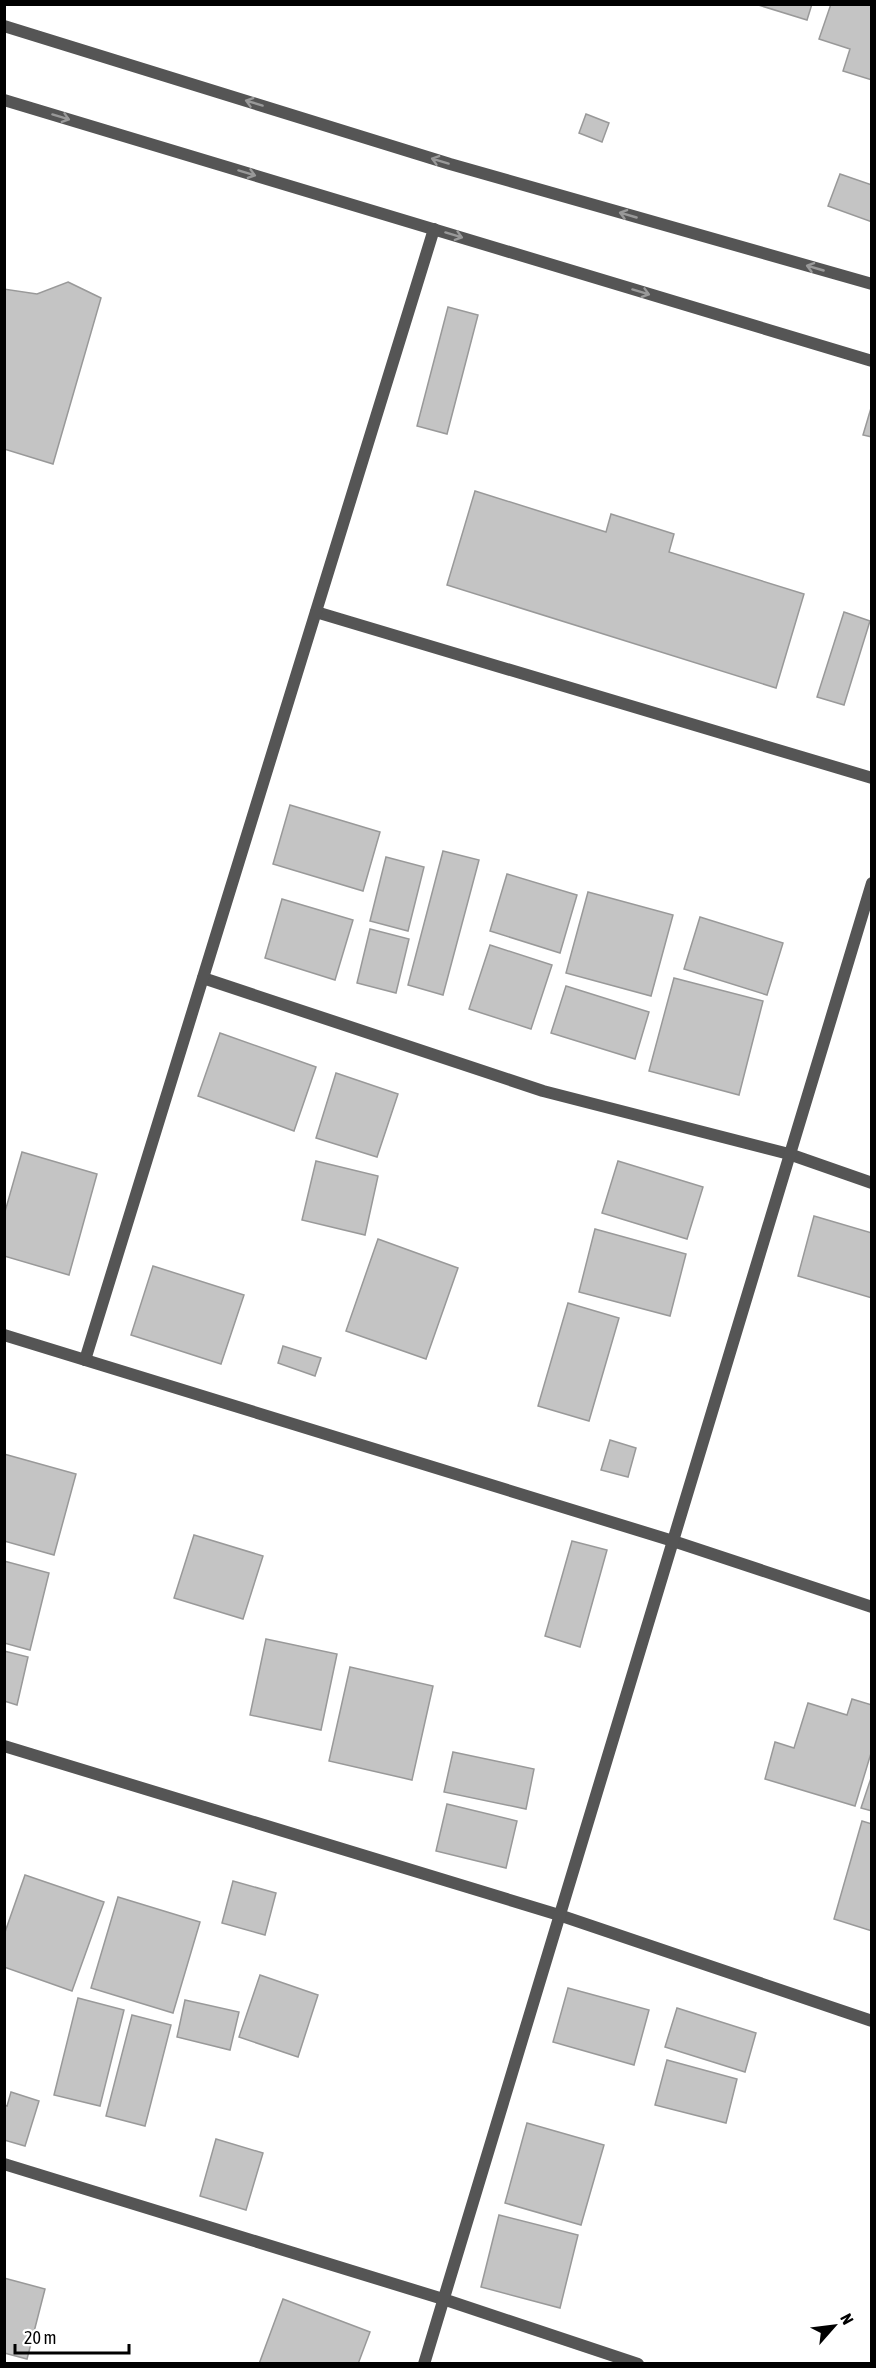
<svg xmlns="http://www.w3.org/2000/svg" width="876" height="2368" viewBox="0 0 876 2368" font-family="'Asap Condensed',sans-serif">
<rect width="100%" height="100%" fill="#fff"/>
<g fill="#c4c4c4" stroke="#999" stroke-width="1.5">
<polygon points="755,4 812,4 807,20"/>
<polygon points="831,4 872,4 872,80 843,71 850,49 819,39"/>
<polygon points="586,114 609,123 602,142 579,133"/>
<polygon points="840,174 872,185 872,222 828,206"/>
<polygon points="68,282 101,298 53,464 4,449 4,289 37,294"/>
<polygon points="448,307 478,315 447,434 417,426"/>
<polygon points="871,408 872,408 872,437 863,435"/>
<polygon points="475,491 606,532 611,514 674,534 669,552 804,594 776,688 447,585"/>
<polygon points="844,612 870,621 844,705 817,697"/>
<polygon points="290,805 380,832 363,891 273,864"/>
<polygon points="443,851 479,860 443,995 408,985"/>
<polygon points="386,857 424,867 408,931 370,921"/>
<polygon points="507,874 577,895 560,953 490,931"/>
<polygon points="588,892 673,915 651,996 566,973"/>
<polygon points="282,899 353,920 335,980 265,958"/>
<polygon points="700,917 783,943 767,995 684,969"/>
<polygon points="370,929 409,939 396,993 357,983"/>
<polygon points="490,945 552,965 531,1029 469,1009"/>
<polygon points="674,978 763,1001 739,1095 649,1071"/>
<polygon points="566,986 649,1012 635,1059 551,1033"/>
<polygon points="220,1033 316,1067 294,1131 198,1096"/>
<polygon points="336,1073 398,1094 377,1157 316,1138"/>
<polygon points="22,1152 97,1174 69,1275 4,1256 4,1215"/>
<polygon points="316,1161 378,1176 365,1235 302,1220"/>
<polygon points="618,1161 703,1187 687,1239 602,1213"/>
<polygon points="814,1216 872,1233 872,1298 798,1276"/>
<polygon points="595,1229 686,1254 670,1316 579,1292"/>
<polygon points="378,1239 458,1268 426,1359 346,1331"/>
<polygon points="153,1266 244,1295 221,1364 131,1335"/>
<polygon points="568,1303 619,1318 589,1421 538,1406"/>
<polygon points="283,1346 321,1358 315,1376 278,1363"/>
<polygon points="610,1440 636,1448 628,1477 601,1470"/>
<polygon points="4,1454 76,1474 54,1555 4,1541"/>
<polygon points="194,1535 263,1556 243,1619 174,1598"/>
<polygon points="572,1541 607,1550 580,1647 545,1636"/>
<polygon points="4,1561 49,1573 30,1650 4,1643"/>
<polygon points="266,1639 337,1654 321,1730 250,1715"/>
<polygon points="4,1651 28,1657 17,1705 4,1701"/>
<polygon points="350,1667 433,1686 412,1780 329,1761"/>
<polygon points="852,1699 872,1705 872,1750 855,1806 765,1779 775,1742 794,1748 808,1703 847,1715"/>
<polygon points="453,1752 534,1769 526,1809 444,1792"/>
<polygon points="871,1778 872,1778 872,1811 861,1808"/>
<polygon points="447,1804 517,1821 506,1868 436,1851"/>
<polygon points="862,1821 872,1824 872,1931 834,1919"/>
<polygon points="25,1875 104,1902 72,1991 4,1967 4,1935"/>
<polygon points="233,1881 276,1893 265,1935 222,1923"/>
<polygon points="118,1897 200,1922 173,2013 91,1988"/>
<polygon points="260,1975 318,1995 298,2057 239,2037"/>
<polygon points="568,1988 649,2010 634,2065 553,2042"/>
<polygon points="78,1998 124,2010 100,2106 54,2095"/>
<polygon points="185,2000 239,2012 230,2050 177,2037"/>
<polygon points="677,2008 756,2033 745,2072 665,2047"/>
<polygon points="132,2015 171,2025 145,2126 106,2116"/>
<polygon points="667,2060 737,2079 726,2123 655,2105"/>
<polygon points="11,2092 39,2101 25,2146 4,2140 4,2105 7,2106"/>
<polygon points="527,2123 604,2145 581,2225 505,2203"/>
<polygon points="216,2139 263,2153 246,2210 200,2196"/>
<polygon points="499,2215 578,2235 560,2308 481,2287"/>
<polygon points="4,2278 45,2289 27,2359 4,2353"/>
<polygon points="283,2299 370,2332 358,2364 259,2364"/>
</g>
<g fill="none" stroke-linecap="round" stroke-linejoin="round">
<g stroke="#555" stroke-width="12">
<polyline points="4,26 450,164 872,284"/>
<polyline points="4,100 872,361"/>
<polyline points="316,612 872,778"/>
<polyline points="203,978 543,1091 789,1154 872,1183"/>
<polyline points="4,1335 673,1541 872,1607"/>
<polyline points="85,1360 434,229"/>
<polyline points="4,1746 559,1915 872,2021"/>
<polyline points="4,2164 443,2299 638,2364"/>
<polyline points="424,2364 872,883"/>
</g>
</g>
<defs><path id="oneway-shaft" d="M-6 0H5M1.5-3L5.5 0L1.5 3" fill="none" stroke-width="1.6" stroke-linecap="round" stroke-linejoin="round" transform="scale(1.5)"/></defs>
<g stroke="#999">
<use href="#oneway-shaft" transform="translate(254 103) rotate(-163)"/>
<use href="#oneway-shaft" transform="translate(61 117) rotate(17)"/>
<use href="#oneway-shaft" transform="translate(440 161) rotate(-163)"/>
<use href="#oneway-shaft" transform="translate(247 173) rotate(17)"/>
<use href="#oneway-shaft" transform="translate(628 215) rotate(-164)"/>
<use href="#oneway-shaft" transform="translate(454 235) rotate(17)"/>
<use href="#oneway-shaft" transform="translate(815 268) rotate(-164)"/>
<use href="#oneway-shaft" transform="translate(641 292) rotate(17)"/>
</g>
<rect width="876" height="2368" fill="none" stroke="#000000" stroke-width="12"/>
<g transform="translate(834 2326) rotate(62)" stroke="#ffffff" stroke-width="4.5" paint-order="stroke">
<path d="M0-4.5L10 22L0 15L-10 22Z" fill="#000000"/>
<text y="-9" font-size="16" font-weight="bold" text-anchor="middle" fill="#000000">N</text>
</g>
<path d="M15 2344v9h114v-9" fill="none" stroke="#000000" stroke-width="3"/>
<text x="24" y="2344" font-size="18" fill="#000000" stroke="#ffffff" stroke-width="4.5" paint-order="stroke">20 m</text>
</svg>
